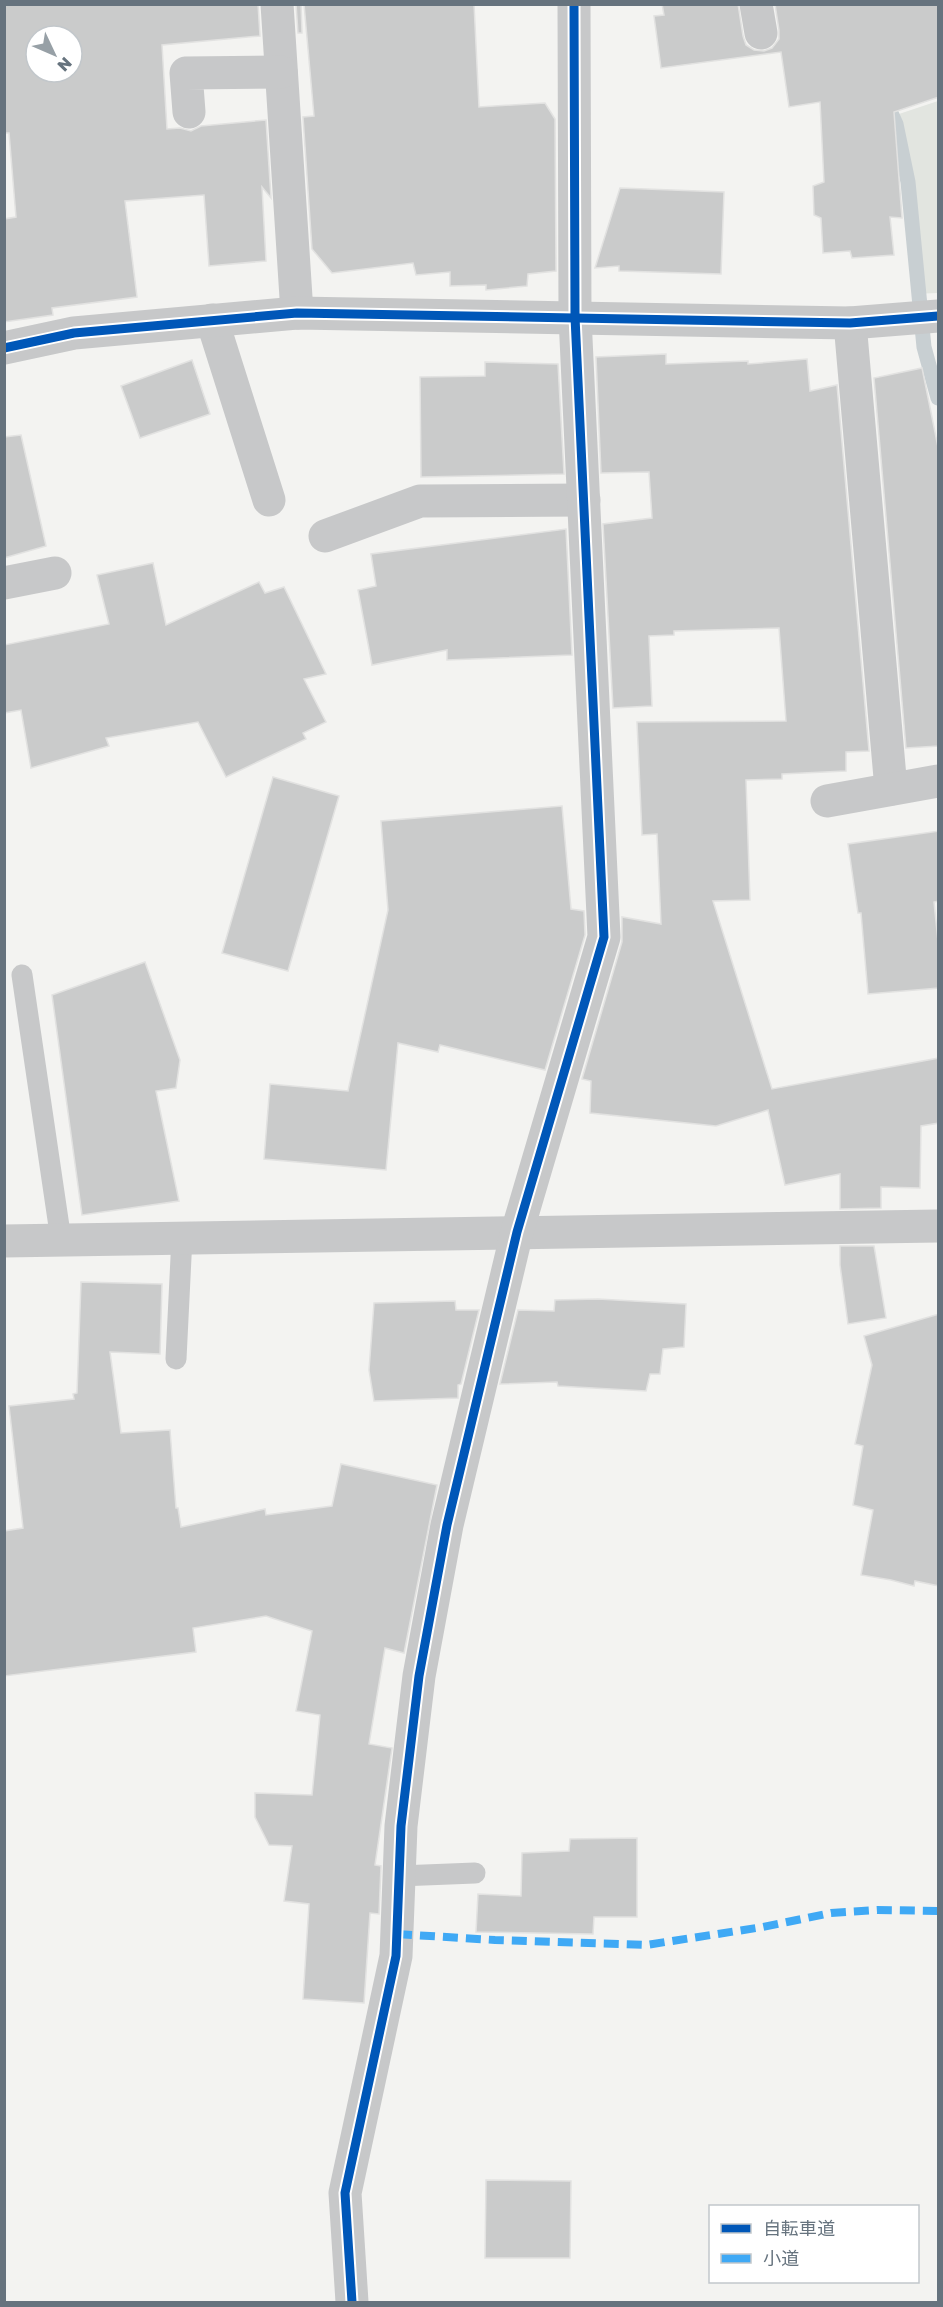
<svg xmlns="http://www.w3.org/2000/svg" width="943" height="2307" viewBox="0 0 943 2307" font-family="'Golos Text','Noto Sans JP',sans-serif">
<rect width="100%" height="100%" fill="#f3f3f1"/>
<polygon fill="#e2e5e0" points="938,101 938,293 912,294 899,114"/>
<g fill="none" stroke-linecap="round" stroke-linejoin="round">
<polyline stroke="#c8cfd2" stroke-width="15" points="886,102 896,124 908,182 924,347 938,398"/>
</g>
<g fill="#cacbcb" stroke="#e2e2e1" stroke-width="1.5" fill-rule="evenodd">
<path d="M4,4h254l2,32 -98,9 5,84 13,-1 11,3 10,-5 65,-6 5,78 -9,-11 4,74 -57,5 -5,-71 -79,6 12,96 -85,11 1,7 -49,7v-103l12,-2 -7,-84h-5zM36,36h36v36h-36z"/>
<polygon points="296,4 301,4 302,33 298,33"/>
<polygon points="304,4 474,4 479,107 545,103 555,119 556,271 528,274 527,286 486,290 486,285 450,286 450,272 416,275 413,263 332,273 312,249 303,117 314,116"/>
<polygon points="662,4 738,4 743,36 746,45 754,50 764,51 772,48 779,39 779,30 775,4 939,4 939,97 894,112 902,218 890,217 894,255 852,258 850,251 823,253 821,218 814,215 813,186 824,182 820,102 789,107 781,52 661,68 654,16 664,15"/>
<polygon points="620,188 724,192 721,274 619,271 619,266 595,268"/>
<polygon points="666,354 666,364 748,361 748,364 807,359 810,391 837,385 869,751 846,752 846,771 782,774 782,779 746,780 750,900 713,901 772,1089 939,1058 939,1123 921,1126 920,1188 881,1187 881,1208 840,1209 840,1174 785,1185 768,1110 716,1126 590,1113 591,1081 582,1079 622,942 622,917 661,924 657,834 642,835 637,722 786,721 779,628 674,631 674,635 649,636 652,706 613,708 603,524 652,518 649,472 601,473 596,357"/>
<polygon points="192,360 210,414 140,438 121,386"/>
<polygon points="485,362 558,364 564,474 421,477 420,377 485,376"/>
<polygon points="922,368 939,452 939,746 906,748 874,378"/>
<polygon points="21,435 46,546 4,558 4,437"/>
<polygon points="566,529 572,655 447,660 447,650 372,665 358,590 376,586 371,554"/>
<polygon points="153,563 166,625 259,582 265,593 284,587 326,674 304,679 326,722 303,733 306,739 226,777 198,722 106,738 109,746 31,768 21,710 4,713 4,645 109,624 97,575"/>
<polygon points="273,777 339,796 288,971 222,953"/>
<polygon points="562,806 571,909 584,911 585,935 545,1070 440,1045 438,1052 398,1043 386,1170 264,1159 270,1084 348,1091 388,910 381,821"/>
<polygon points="939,831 939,901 934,902 939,951 939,988 868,994 861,913 858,913 848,844"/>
<polygon points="145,962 180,1060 176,1088 156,1091 179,1201 82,1215 52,995"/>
<polygon points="840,1246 874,1246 886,1318 848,1324 840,1265"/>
<polygon points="81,1282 162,1284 160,1354 110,1352 121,1433 170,1430 176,1508 178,1508 181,1527 265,1509 266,1515 332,1506 341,1464 437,1485 404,1653 385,1648 369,1744 392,1748 375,1865 381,1866 379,1914 370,1913 364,2003 303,1999 309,1904 284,1901 292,1846 269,1845 255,1817 255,1793 312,1795 320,1715 296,1711 312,1631 266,1616 193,1628 196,1652 4,1676 4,1531 23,1528 9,1406 74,1399 73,1394 77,1393"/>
<polygon points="598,1299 686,1304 684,1347 663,1349 660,1374 650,1374 646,1391 558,1386 557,1382 500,1384 518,1310 554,1311 555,1300"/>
<polygon points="455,1301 456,1310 479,1310 461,1384 458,1385 458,1398 374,1401 369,1370 374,1303"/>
<polygon points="939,1314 939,1586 915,1581 914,1586 891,1580 861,1575 873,1510 853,1505 863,1446 855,1444 872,1365 864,1336"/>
<polygon points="637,1838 637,1917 594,1917 593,1934 476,1932 478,1894 521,1896 522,1853 569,1851 570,1839"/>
<polygon points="486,2180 571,2181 570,2258 485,2258"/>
</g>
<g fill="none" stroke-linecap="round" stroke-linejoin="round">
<g stroke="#c7c8c9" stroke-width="21">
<polyline points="22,975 61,1240"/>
<polyline points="176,1359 182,1237"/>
<polyline points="399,1876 475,1873"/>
</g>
<g stroke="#c7c8c9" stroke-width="33">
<polyline points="277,4 297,313"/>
<polyline points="756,4 761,33"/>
<polyline points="189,112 186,73 281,72"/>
<polyline points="212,320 269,500"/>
<polyline points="850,323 891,789"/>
<polyline points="4,348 74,333 297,313 850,323 938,316"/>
<polyline points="325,536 420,501 584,500"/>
<polyline points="4,583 55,573"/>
<polyline points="827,801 938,781"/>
<polyline points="4,1241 938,1226"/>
<polyline points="352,2302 345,2193 396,1956 401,1826 419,1676 447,1525 517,1232 604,937 575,317 574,4"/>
</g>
<polyline stroke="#3fa9f5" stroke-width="8" stroke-dasharray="15 8" stroke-linecap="butt" points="397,1934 495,1940 646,1945 763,1927 831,1913 877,1910 938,1911"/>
<g stroke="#fff" stroke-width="13">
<g id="cycleway">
<polyline points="4,348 74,333 297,313 850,323 938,316"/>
<polyline points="352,2302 345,2193 396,1956 401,1826 419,1676 447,1525 517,1232 604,937 575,317 574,4"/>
</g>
</g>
<use href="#cycleway" stroke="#0057b8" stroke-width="9"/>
</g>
<rect width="943" height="2307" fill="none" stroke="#66737e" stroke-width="12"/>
<rect x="709" y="2205" width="210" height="78" fill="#ffffff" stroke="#c2c7cb" stroke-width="1.5"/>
<rect x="721" y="2224" width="30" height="9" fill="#0057b8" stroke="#c2c7cb" stroke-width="1.5"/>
<text x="763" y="2235" font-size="18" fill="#66737e">自転車道</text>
<rect x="721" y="2254" width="30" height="9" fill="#3fa9f5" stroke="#c2c7cb" stroke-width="1.5"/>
<text x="763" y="2265" font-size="18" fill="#66737e">小道</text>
<g transform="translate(54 54) rotate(134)"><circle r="28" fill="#ffffff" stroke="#c2c7cb" stroke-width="1.5"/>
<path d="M0-4.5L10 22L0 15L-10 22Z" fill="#97a0a6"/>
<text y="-9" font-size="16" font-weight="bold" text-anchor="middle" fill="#66737e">N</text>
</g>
</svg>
